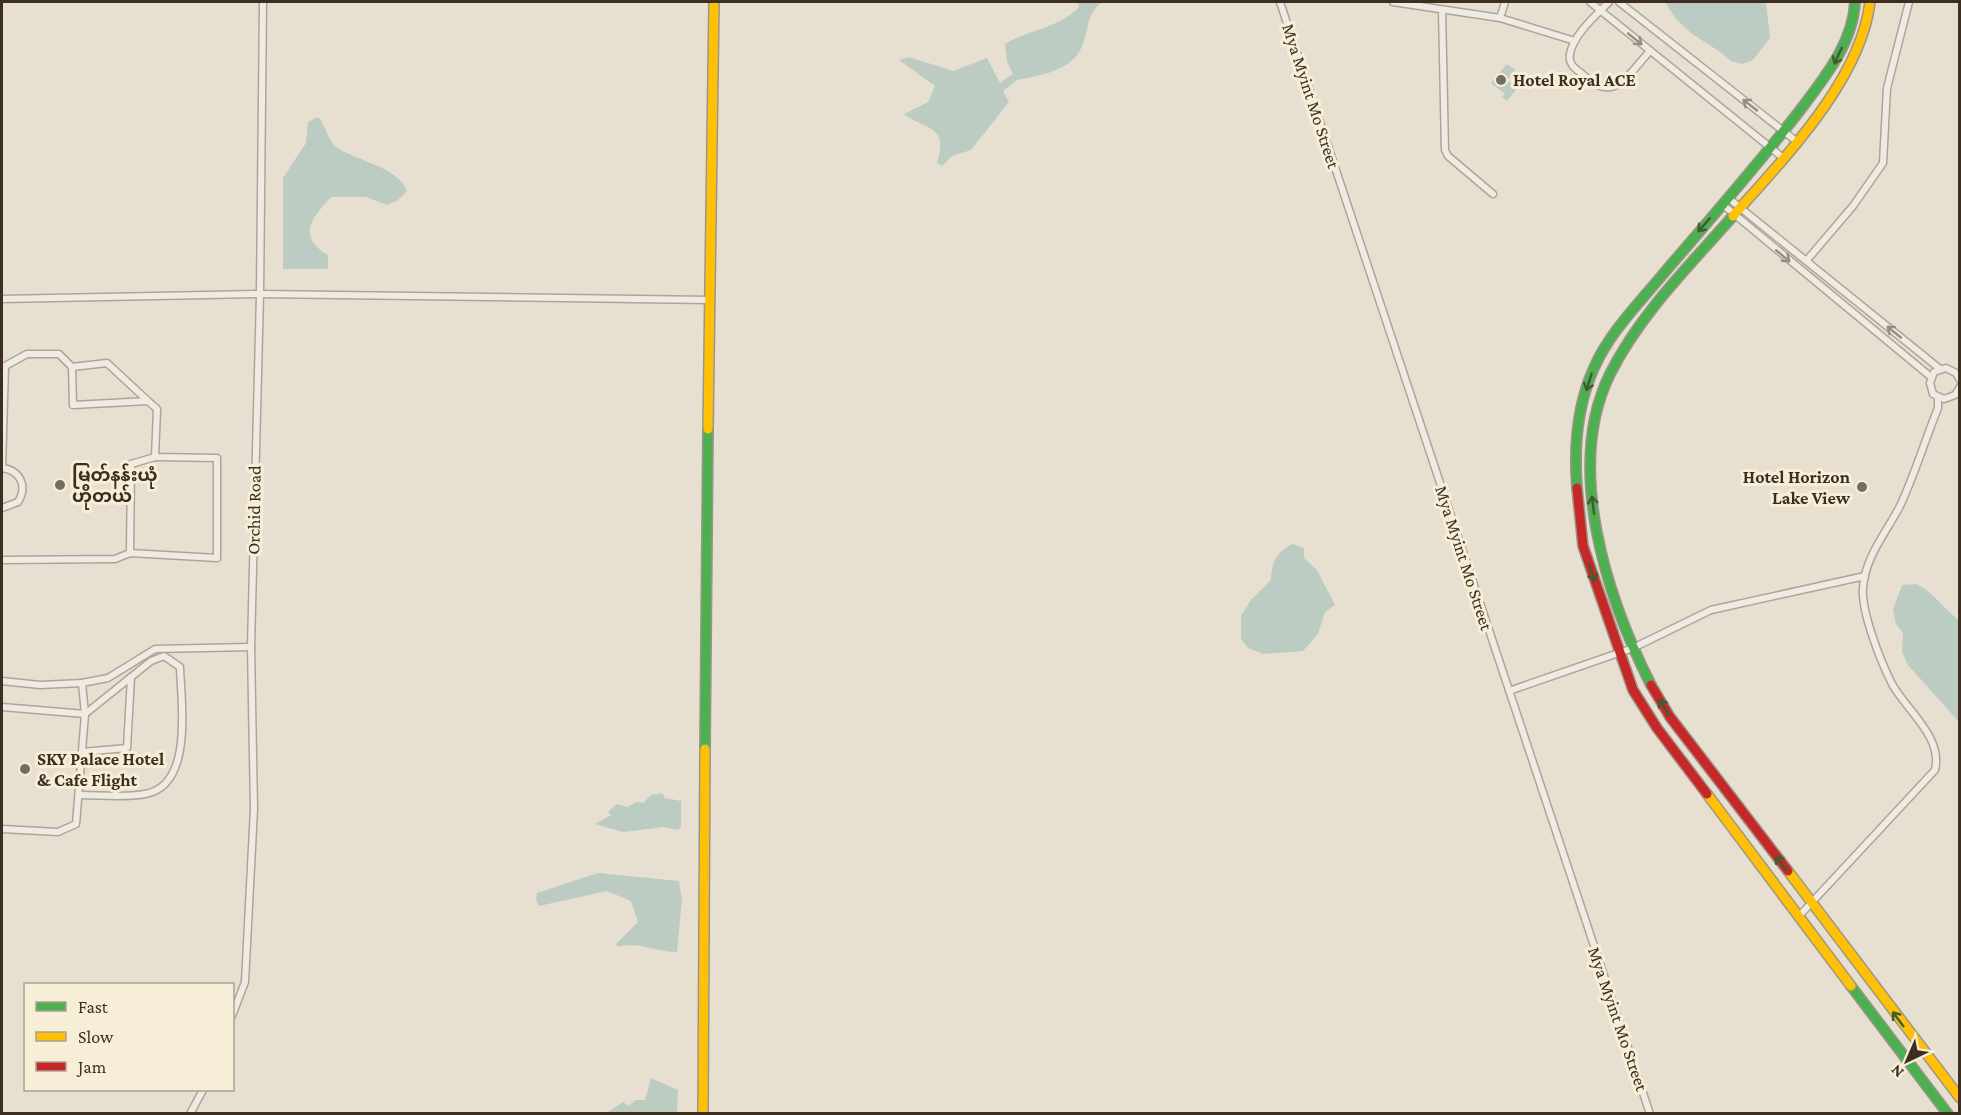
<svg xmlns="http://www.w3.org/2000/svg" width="1961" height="1115" viewBox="0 0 1961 1115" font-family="'Crimson Pro','Noto Sans Myanmar',serif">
<rect width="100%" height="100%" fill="#e7e0d1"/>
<g fill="#bcccc2">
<path d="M1078,2h25c-19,10 -13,37 -26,53 -14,18 -39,20 -59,25 -5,2 -10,8 -15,11l6,11 -38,48 -19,6 -10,10 -5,-3c12,-39 -11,-32 -33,-49l24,-12 7,-16 -36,-26 10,-3 44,14 34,-13 13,25 13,-9 -6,-13 -2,-17c24,-15 55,-16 74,-37z"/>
<polygon points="1665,2 1766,2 1770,38 1753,60 1742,64 1731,61 1720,52 1691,33 1676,19"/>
<polygon points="1507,64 1515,70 1506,81 1519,86 1507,101 1502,97 1505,94 1491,83"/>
<path d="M315,118h5c4,8 10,24 16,29 20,14 61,19 71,44l-9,9 -11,5 -21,-8h-35c-19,21 -35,39 -3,58v14h-45v-91l23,-35 2,-21z"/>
<path d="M1293,544l11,4v10l13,12 18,35 -10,7 -7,22 -15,17 -40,3 -15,-6 -7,-9v-23l10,-16 20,-20c1,-17 5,-29 22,-36z"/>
<path d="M1916,584c17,7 27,25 43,36v102l-51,-57 -6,-13 1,-19 -7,-9 -3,-14 9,-25z"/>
<polygon points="662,793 665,798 681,801 681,827 678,830 664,827 623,832 595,824 611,815 608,812 617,804 627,807 637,802 643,803 651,795"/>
<path d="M598,873l81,8 3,18 -5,53c-20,0 -39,-11 -59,-5l-2,-3 22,-22 -7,-21 -24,-10 -68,15 -3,-7 1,-6z"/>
<polygon points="651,1078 678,1090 677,1113 606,1113 623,1102 629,1106 635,1100 645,1100"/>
</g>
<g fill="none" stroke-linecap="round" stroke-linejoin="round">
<g stroke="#ada599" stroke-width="9">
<g id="street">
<polyline points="1280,2 1650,1114"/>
<polyline points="1393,2 1500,18 1575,41"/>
<polyline points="1590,2 1782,157"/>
<path d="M1609,2c-13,13 -36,33 -39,52 -2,9 4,14 11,19 33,32 45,4 69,-22"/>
<polyline points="1619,2 1796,141"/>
<polyline points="1442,10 1445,150 1448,156 1493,194"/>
<polyline points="1500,18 1505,2"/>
<polyline points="1727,197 1940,369"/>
<polyline points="1722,204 1931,377"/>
<polyline points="1807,260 1853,206 1883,163 1887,88 1909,2"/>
<polyline points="2,299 260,294 710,300"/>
<polyline points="72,367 107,363 148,401"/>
<polyline points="1960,380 1956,373 1946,368 1934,372 1930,383 1933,394 1944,399 1955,395 1960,387"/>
<path d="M2,468c18,2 26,18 16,34l-16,6"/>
<polyline points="130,553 131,464 155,457"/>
<polyline points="2,560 115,559 130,553 217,558 217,458 155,457 157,409 148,401 73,405 72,367 59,354 27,354 5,366 2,468"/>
<polyline points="2,681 40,685 82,683"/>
<polyline points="1509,691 1633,648 1711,610 1865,576"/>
<polyline points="2,707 85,714 76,824 58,832 2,829"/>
<polyline points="85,714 82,683 108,678 155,649 251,647"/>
<polyline points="82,752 127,748 131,677"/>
<path d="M80,795c21,0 44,3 65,-1 49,-8 36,-92 35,-127l-16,-11 -13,5 -66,53"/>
<path d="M1800,915l135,-145c8,-33 -28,-59 -43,-86 -11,-22 -31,-72 -29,-96 2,-31 23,-55 37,-82 15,-32 25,-66 38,-98v-11"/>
<polyline points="232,1016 245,982 254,809 251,647 260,294 263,2"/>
<polyline points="190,1114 203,1090"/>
</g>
</g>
<g stroke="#9c958a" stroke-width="12">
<g id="fast">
<path d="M1577,488c-3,-39 0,-83 17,-120 15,-35 46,-66 70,-95 46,-54 93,-107 137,-164 24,-32 52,-66 54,-107"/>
<path d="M1651,685c-44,-87 -87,-218 -41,-311 30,-60 80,-109 123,-158"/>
<polyline points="705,749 708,429"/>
<polyline points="1851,986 1948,1114"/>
</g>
</g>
<g stroke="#9c958a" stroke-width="12">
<g id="slow">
<path d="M1733,216c51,-58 128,-136 137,-214"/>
<polyline points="708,429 714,2"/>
<polyline points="1707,794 1851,986"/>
<polyline points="1788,871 1960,1098"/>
<polyline points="703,1114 705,749"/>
</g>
</g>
<g stroke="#9c958a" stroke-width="12">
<g id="jam">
<polyline points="1577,488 1583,546 1633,690 1657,728 1707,794"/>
<polyline points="1651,685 1670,717 1788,871"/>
</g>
</g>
<use href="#street" stroke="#efebe3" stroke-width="6"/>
<use href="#fast" stroke="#4caf50" stroke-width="9"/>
<use href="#slow" stroke="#ffc107" stroke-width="9"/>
<use href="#jam" stroke="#c62828" stroke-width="9"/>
</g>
<defs><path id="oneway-shaft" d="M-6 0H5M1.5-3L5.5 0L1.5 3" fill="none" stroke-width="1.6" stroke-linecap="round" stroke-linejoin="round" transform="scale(1.5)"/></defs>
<g stroke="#968c82">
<use href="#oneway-shaft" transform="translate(1635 39) rotate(39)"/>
<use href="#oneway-shaft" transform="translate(1750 105) rotate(-142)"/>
<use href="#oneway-shaft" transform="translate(1783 256) rotate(40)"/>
<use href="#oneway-shaft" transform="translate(1894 332) rotate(-141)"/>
</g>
<g stroke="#425b31">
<use href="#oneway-shaft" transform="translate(1838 56) rotate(115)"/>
<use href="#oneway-shaft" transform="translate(1704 225) rotate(131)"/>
<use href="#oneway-shaft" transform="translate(1589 382) rotate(107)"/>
<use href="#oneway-shaft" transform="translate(1593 505) rotate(-97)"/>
<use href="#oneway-shaft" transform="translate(1592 573) rotate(72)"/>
<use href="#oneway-shaft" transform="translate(1664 707) rotate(-122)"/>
<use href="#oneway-shaft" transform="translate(1781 863) rotate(-126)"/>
<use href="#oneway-shaft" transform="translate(1898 1019) rotate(-127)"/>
</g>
<g fill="#786c5e" stroke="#f7eed8" stroke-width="2">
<circle cx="1501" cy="80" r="6"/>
<circle cx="60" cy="485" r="6"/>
<circle cx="1862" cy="487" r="6"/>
<circle cx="25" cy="769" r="6"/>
</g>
<g text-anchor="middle" stroke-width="6" stroke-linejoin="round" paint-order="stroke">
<g font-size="18" font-weight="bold" fill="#3d2e20" stroke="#f7eed8" text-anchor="start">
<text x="1513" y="86">Hotel Royal ACE</text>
<text x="72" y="481">မြတ်နန်းယုံ<tspan x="72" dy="21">ဟိုတယ်</tspan></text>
<text x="1850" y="483" text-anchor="end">Hotel Horizon<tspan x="1850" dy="21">Lake View</tspan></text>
<text x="37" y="765">SKY Palace Hotel<tspan x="37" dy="21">&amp; Cafe Flight</tspan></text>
</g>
<g font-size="18" fill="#3d2e20" stroke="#f7eed8">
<text transform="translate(1311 96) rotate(72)" y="6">Mya Myint Mo Street</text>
<text transform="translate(254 510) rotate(-89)" y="6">Orchid Road</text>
<text transform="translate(1464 558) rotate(72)" y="6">Mya Myint Mo Street</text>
<text transform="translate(1618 1019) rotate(71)" y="6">Mya Myint Mo Street</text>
</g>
</g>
<rect width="1961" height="1115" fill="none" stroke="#3d2e20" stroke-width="6"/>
<rect x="24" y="983" width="210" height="108" fill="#f7eed8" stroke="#ada18e" stroke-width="1.5"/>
<rect x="36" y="1002" width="30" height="9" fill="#4caf50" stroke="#ada18e" stroke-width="1.5"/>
<text x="78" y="1013" font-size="18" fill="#3d2e20">Fast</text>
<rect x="36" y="1032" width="30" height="9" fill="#ffc107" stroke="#ada18e" stroke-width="1.5"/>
<text x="78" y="1043" font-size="18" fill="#3d2e20">Slow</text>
<rect x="36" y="1062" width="30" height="9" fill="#c62828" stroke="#ada18e" stroke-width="1.5"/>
<text x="78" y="1073" font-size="18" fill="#3d2e20">Jam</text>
<g transform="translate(1907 1061) rotate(224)" stroke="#f7eed8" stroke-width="4.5" paint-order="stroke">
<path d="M0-4.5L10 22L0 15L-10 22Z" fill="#3d2e20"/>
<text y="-9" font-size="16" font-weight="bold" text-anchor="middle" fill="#3d2e20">N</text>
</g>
</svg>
